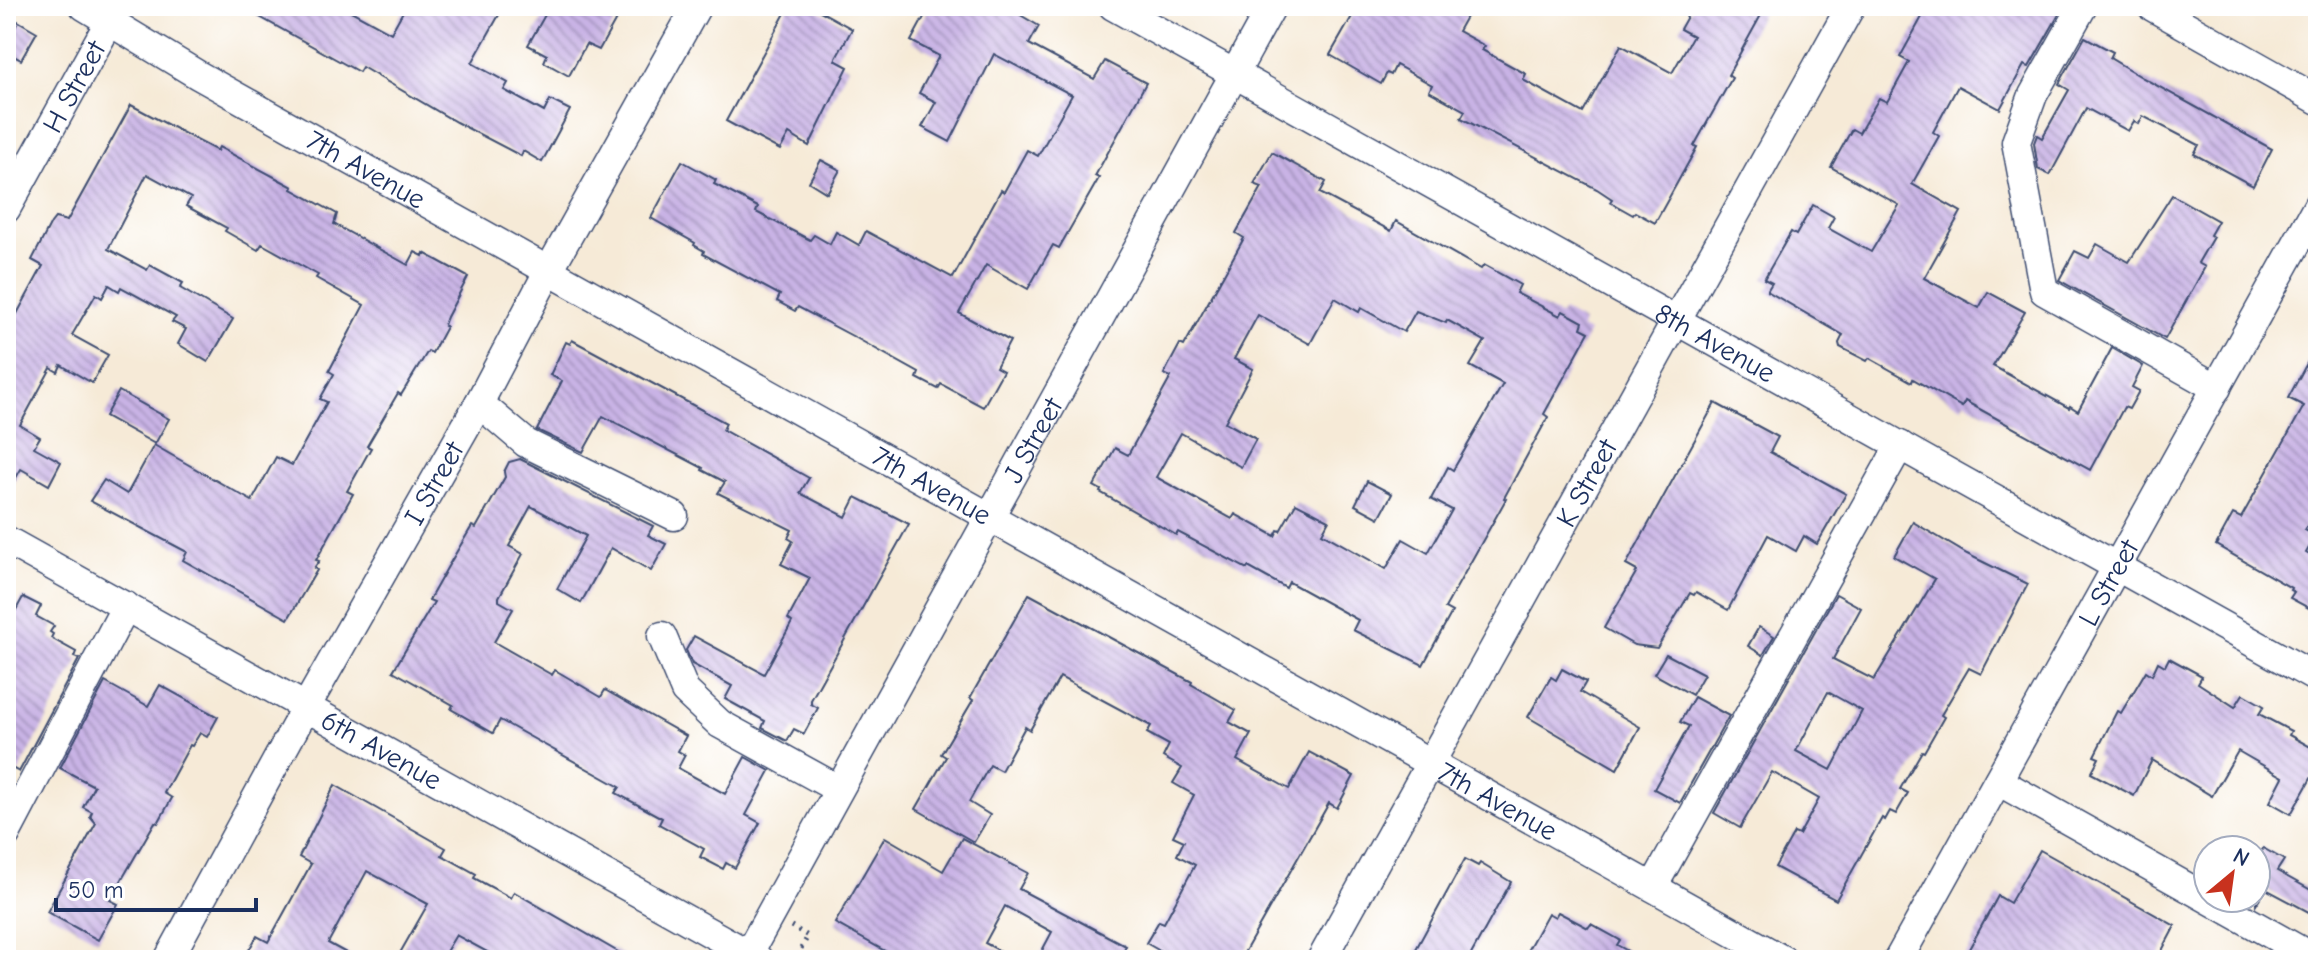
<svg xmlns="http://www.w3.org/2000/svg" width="2324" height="966" viewBox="0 0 2324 966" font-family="'Comic Neue',sans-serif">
<defs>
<pattern id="building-back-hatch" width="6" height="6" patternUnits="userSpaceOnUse" patternTransform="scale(2)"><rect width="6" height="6" fill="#c9b3e5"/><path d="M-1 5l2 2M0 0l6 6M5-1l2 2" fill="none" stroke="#a292bd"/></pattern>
</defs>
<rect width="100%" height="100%" fill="#fff"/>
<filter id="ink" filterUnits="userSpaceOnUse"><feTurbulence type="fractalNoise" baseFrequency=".0125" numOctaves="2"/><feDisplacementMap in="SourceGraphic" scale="16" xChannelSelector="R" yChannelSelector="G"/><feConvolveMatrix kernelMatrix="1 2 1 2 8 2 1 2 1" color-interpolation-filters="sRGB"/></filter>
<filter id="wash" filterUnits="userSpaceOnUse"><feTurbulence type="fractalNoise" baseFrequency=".006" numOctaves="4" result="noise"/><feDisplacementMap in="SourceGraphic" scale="32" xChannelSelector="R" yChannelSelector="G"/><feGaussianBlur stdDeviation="1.8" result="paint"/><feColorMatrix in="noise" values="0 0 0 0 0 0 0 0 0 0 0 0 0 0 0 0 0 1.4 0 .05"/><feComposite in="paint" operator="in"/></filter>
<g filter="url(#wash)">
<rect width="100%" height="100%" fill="#f6ead7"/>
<g id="blocks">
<g fill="url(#building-back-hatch)" fill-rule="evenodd">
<polygon points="240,6 342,6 391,33 406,6 504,6 472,63 508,83 504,90 544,112 550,100 570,110 542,162 523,151 521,156 456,122 362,67 359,72"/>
<polygon points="550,6 599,6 618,16 599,50 586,44 569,76 544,62 547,55 528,45"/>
<polygon points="789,6 811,6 852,29 835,60 848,67 809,146 789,134 780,150 726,121"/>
<polygon points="930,6 1005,6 1039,26 1029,44 1094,79 1105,61 1146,83 1095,176 1099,178 1059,248 1053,245 1028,289 986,265 959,313 1010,341 996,367 1003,371 983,407 941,384 938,389 917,378 919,373 858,339 798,307 795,311 777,301 780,295 703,254 704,251 694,245 695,243 651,218 682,161 716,180 714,184 758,207 756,212 810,240 814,235 830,244 836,232 859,245 866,231 953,278 1001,190 1004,192 1027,150 1038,156 1072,95 994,54 950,142 922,127 936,102 919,93 939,56 911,41"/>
<polygon points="1358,6 1472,6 1458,31 1485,46 1482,50 1526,74 1523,80 1583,113 1621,45 1672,73 1693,36 1680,29 1693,6 1766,6 1728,75 1732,78 1694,146 1697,147 1655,223 1635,212 1633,215 1610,202 1612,199 1597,189 1461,118 1465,111 1429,91 1432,85 1396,65 1391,75 1387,73 1381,84 1330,55"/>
<polygon points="1928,6 2053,6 2061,11 2029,67 2024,65 2000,109 1958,86 1933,132 1939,136 1912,184 1961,212 1924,278 1979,308 1988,292 2025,312 1993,366 2069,408 2070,406 2078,411 2112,348 2143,366 2132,387 2139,391 2129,409 2124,407 2090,470 1965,401 1962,407 1913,379 1912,382 1869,358 1867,361 1840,347 1839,343 1843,335 1767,291 1772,283 1764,279 1791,232 1796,235 1813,205 1834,217 1828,228 1871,252 1899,205 1831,167 1852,129 1859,133 1879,98 1887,102 1909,62 1900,57"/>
<polygon points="18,21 37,32 21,60 6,52 6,23 15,28"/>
<polygon points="2085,37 2113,52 2110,58 2143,78 2272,149 2253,186 2194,154 2199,145 2143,116 2139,124 2134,121 2128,131 2086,108 2050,175 2038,169 2034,143 2037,135 2042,138 2069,90 2059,84"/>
<polygon points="131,105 217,151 219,147 293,187 292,189 337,214 334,224 408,265 415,252 423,256 424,253 468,277 447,317 444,325 446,327 432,353 428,351 401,395 398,393 367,446 371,448 347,491 353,494 316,560 319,561 314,568 317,570 288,619 183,560 187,552 90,501 104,480 127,494 154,445 252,501 276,457 292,465 327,402 320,399 334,374 329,371 364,305 316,278 318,275 262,244 258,250 225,231 227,228 186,206 191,198 147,174 108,249 147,270 150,265 183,283 180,288 233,319 208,362 178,344 186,329 172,322 176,317 121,287 119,291 109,285 102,298 96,294 72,335 108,355 92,383 61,365 58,372 51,368 20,425 40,437 34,447 61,462 49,485 21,469 6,495 6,334 43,266 32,260 51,223 55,218 67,221"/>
<path d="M1272,152l54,30 -6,11 71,38 5,-10 85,48 3,-4 36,20 -4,8 44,23 3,-5 20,11 -2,6 8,4 -45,82 4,3 -44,81 2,1 -61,109 7,4 -29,53 -70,-35 5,-10 -69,-38 -3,6 -38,-21 -1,2 -69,-37 -2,3 -76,-43 1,-2 -7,-4 21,-38 13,7 43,-78 -7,-3 16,-30 4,2 60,-108 -8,-5 26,-46 -8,-3zM1335,298l24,14 2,-4 43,24 12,-21 30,12 1,-3 38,21 -15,25 33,18 -50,86 -5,-3 -17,32 21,11 -24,43 -25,-14 -17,30 -64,-36 7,-13 -33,-17 -16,28 -2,-1 -3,6 -40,-22 -3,5 -76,-42 25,-44 60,34 15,-28 -31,-17 28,-53 -19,-10 24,-44 52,29z"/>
<polygon points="821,160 840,170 827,193 809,182"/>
<polygon points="2172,195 2218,221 2210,235 2213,237 2198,263 2205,267 2165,339 2059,280 2075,251 2089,258 2097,244 2129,262"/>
<polygon points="572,340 726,423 723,430 809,478 800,493 846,517 856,497 909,524 811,700 811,704 818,708 804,734 794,729 787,741 762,728 765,721 725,699 732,686 692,664 686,650 694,636 764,674 792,622 788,619 810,578 781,564 793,541 788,538 792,530 718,493 725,482 702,470 703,468 603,416 583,452 537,430 562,381 550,375 566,342 570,344"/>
<polygon points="2318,343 2318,506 2305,530 2316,536 2306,553 2318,560 2318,613 2290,598 2294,592 2290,590 2291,588 2216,545 2233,514 2241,518 2304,406 2288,398"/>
<polygon points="119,391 169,419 155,444 105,416"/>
<polygon points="1715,403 1778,437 1770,452 1846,494 1817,544 1804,536 1796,551 1768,535 1728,610 1696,592 1694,595 1690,593 1657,648 1634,645 1604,628 1637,571 1626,565"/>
<polygon points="520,459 653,526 648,535 666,544 651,571 611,548 581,603 557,589 586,536 531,506 509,546 523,554 499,597 499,601 513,609 494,642 552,675 555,670 601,697 605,690 686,736 678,751 685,755 678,768 725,794 745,757 770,771 746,815 760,823 735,868 726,863 723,869 700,857 704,849 659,824 662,818 616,793 620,787 500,720 493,733 451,709 453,705 393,671 434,602 429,600 447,568 472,526 476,528 505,477 504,472 509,462"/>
<polygon points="1367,481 1392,494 1379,518 1355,505"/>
<path d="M1913,522l54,32 61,30 -47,90 -12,-6 -28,47 3,2 -20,35 -2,-1 -22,38 8,4 -12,21 -6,-3 -5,9 -3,-2 -46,82 -61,-33 19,-34 5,2 20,-36 -47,-27 -32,56 -26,-15 122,-219 25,14 -28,51 41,21 61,-101 -41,-23zM1828,692l34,19 -31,59 -35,-19z"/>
<polygon points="1029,594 1192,682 1191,684 1236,710 1229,722 1251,734 1237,760 1289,789 1309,752 1354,776 1337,808 1329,803 1240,960 1176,960 1146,943 1159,921 1164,923 1195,865 1177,855 1184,841 1173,836 1194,795 1173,783 1182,768 1163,757 1169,745 1147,733 1151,726 1060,677 1030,730 1025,727 1001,771 990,765 969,802 990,815 974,842 916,809 946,757 941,754 973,700 970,698"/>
<polygon points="23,597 41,606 36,616 54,626 50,632 53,634 51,638 76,652 74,657 79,659 19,772 6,765 6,628"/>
<polygon points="1759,627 1774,636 1763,655 1748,646"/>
<polygon points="1666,654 1704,674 1692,695 1654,674"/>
<polygon points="2169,658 2202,676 2198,683 2235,707 2243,694 2264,706 2259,714 2291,731 2289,735 2318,751 2318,766 2291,814 2270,802 2283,777 2238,751 2212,796 2152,760 2134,796 2091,773 2099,758 2094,756 2117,711 2121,713 2146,671 2152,675 2158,662 2165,666"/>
<polygon points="1562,669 1586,682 1580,692 1640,727 1617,769 1528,717 1551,677 1556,680"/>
<polygon points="105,682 148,706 160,685 218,717 207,737 200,733 192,746 190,745 164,793 172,798 158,823 155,822 110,900 118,904 98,940 47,912 96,823 90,816 92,812 83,807 94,786 60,768"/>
<polygon points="1694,697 1729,716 1680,803 1654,789 1689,726 1680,722"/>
<polygon points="335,785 446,848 442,855 476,874 474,878 511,898 514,892 632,960 502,960 456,935 441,960 396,960 428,904 367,871 328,943 359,960 243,960 257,936 268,942 311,864 299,857"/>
<polygon points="885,837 943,871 962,838 1028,873 1019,889 1126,946 1118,960 1037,960 1052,932 1005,906 985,943 1017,960 901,960 835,923"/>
<polygon points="2263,848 2284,860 2277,871 2318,894 2318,917 2266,889 2256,905 2256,860"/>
<polygon points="2040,850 2175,926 2157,960 1963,960 1998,896 2010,903"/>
<polygon points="1465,859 1478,866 1480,863 1511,882 1468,960 1410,960"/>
<polygon points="1558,912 1588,928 1591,924 1620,940 1617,945 1644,960 1522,960 1548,913 1555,917"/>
</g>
</g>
</g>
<g filter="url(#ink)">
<use href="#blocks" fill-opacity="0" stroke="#3c4b70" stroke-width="2"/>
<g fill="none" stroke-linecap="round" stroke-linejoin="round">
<g stroke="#3c4b70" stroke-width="31">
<g id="minor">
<path id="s1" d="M84,6l114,69 1585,885"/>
<path id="s2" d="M1113,6l1205,673"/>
<polyline points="2083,6 2033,95 2016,142 2044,291 2217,388"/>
<polyline points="2151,6 2318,100"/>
<path id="s3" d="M6,209l112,-203"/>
<polyline points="479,403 526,443 674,516"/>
<path id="s4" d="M6,540l753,420"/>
<polyline points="662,636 685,691 720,724 838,789"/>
<polyline points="1998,781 2317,960"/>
<polyline points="6,834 126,606"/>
<polyline points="1653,887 1900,445"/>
<path id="s5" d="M168,960l138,-253 173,-304 70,-133 148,-264"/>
<path id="s6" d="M745,960l527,-954"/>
<path id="s7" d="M1321,960l530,-954"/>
<path id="s8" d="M1898,960l420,-755"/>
</g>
</g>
<polyline stroke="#3c4b70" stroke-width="5" stroke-dasharray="2 6" stroke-linecap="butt" points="791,926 808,936 799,952"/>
<use href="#minor" stroke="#fff" stroke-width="28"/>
</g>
</g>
<g text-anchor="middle" stroke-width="6" stroke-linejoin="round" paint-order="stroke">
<g font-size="28" fill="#1b2f5e" stroke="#fff">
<text dy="10" stroke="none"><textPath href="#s3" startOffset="140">H Street</textPath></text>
<text dy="10" stroke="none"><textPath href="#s1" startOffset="326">7th Avenue</textPath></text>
<text dy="10" stroke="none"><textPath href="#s2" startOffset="690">8th Avenue</textPath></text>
<text dy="10" stroke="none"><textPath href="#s6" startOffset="594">J Street</textPath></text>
<text dy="10" stroke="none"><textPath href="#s7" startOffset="546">K Street</textPath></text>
<text dy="10" stroke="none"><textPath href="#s5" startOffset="546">I Street</textPath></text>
<text dy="10" stroke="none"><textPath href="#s1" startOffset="974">7th Avenue</textPath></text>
<text dy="10" stroke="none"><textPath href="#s8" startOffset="432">L Street</textPath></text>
<text dy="10" stroke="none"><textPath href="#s4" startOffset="430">6th Avenue</textPath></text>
<text dy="10" stroke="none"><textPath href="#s1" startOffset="1622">7th Avenue</textPath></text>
</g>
</g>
<rect width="2324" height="966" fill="none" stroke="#fff" stroke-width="32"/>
<g transform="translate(2232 874) rotate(29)"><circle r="38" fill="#ffffff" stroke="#a4acbf" stroke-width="2"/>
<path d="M0-6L14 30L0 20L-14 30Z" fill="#c8321e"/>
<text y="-12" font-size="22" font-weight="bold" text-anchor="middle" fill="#1b2f5e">N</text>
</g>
<path d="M56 898v12h200v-12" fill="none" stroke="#1b2f5e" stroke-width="4"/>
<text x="68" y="898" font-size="24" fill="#1b2f5e" stroke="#ffffff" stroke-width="6" paint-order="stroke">50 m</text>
</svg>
